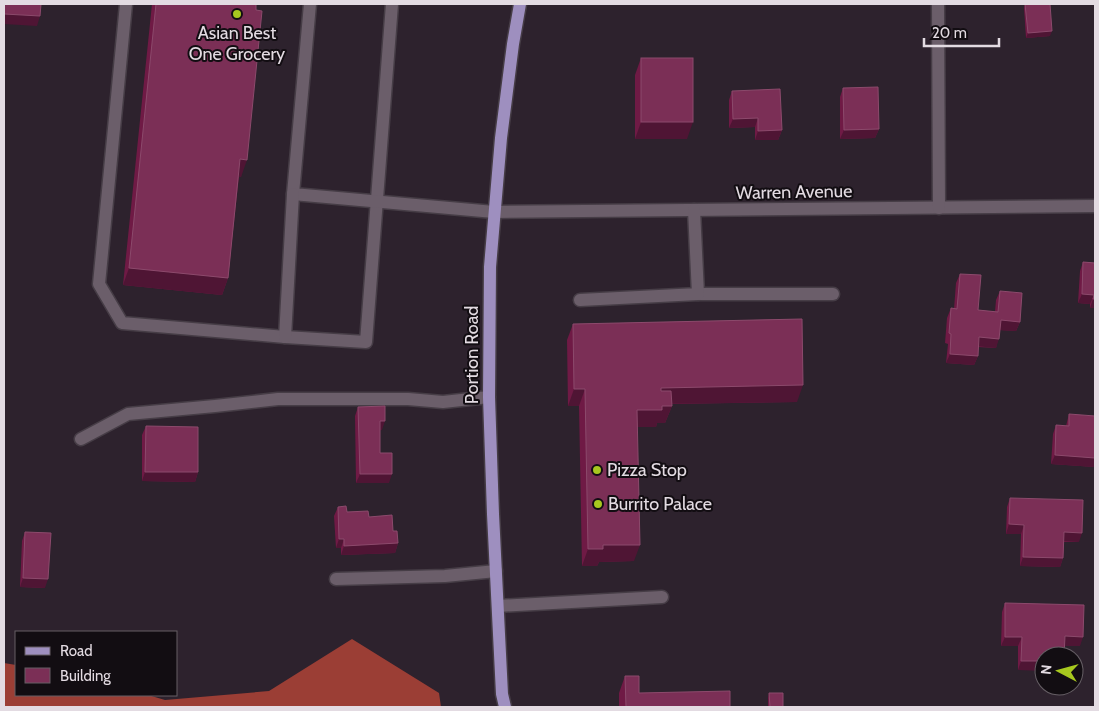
<svg xmlns="http://www.w3.org/2000/svg" width="1099" height="711" viewBox="0 0 1099 711" font-family="Cabin,sans-serif">
<rect width="100%" height="100%" fill="#2d222d"/>
<polygon fill="#9b3e35" points="352,639 439,693 441,707 4,707 4,663 16,665 16,695 148,695 165,700 269,691"/>
<g fill="none" stroke-linecap="round" stroke-linejoin="round">
<g stroke="#463d46" stroke-width="15">
<g id="minor">
<polyline points="126,4 99,284 122,323 285,337 366,342 392,4"/>
<polyline points="310,4 293,194 494,212 1095,206"/>
<polyline points="938,4 939,208"/>
<polyline points="698,294 833,294"/>
<polyline points="580,300 698,294 694,210"/>
<polyline points="285,337 293,194"/>
<polyline points="81,439 128,414 215,406 278,399 408,399 443,402 489,397"/>
<polyline points="336,579 445,576 496,571"/>
<polyline points="498,606 662,597"/>
</g>
</g>
<g stroke="#463d46" stroke-width="15">
<polyline id="major" points="505,707 502,694 493,514 489,397 490,267 501,138 513,44 520,4"/>
</g>
<use href="#minor" stroke="#6b5e6a" stroke-width="12"/>
<use href="#major" stroke="#9e8fbf" stroke-width="12"/>
</g>
<g fill="#6f1a45">
<polygon points="152,4 256,4 241,177 239,176 228,278 222,295 123,285"/>
<polygon points="1025,4 1050,36 1026,38 1024,8"/>
<polygon points="641,58 687,139 635,139 635,75"/>
<polygon points="843,88 879,129 875,138 840,139 840,97"/>
<polygon points="732,91 782,130 778,140 755,140 755,127 729,128 729,100"/>
<polygon points="1083,262 1095,263 1095,308 1090,308 1090,304 1078,303 1080,271"/>
<polygon points="960,274 978,310 995,312 996,300 1000,291 1020,322 1016,331 1000,330 996,348 978,347 978,356 974,365 946,363 948,344 945,343 947,318 951,308 954,309 956,283"/>
<polygon points="573,324 797,402 671,404 672,406 665,423 657,423 656,427 637,427 634,561 599,562 597,566 582,566 579,406 568,406 567,340"/>
<polygon points="358,407 382,430 380,430 380,453 389,483 356,483 355,416"/>
<polygon points="1069,414 1095,467 1051,464 1053,434 1056,425 1066,426"/>
<polygon points="146,426 198,472 195,482 142,481 142,435"/>
<polygon points="1010,498 1079,542 1064,542 1063,558 1060,567 1020,566 1021,534 1006,534 1007,507"/>
<polygon points="338,507 347,512 369,517 393,531 398,543 395,553 341,555 341,548 336,548 334,516"/>
<polygon points="25,532 45,588 20,587 22,541"/>
<polygon points="1005,603 1080,646 1065,646 1018,670 1018,646 1001,646 1002,612"/>
<polygon points="625,676 639,693 730,707 619,707 619,693"/>
<polygon points="769,693 783,707 768,707 768,698"/>
</g>
<g fill="#4f1534">
<polygon points="4,14 40,16 37,26 4,24"/>
<polygon points="1052,31 1050,36 1026,38 1028,33"/>
<polygon points="758,118 755,127 729,128 733,119"/>
<polygon points="641,122 693,122 687,139 635,139"/>
<polygon points="879,129 875,138 840,139 844,130"/>
<polygon points="782,130 778,140 755,140 758,131"/>
<polygon points="240,159 247,160 241,177 234,176"/>
<polygon points="129,268 228,278 222,295 123,285"/>
<polygon points="1082,294 1094,295 1090,304 1078,303"/>
<polygon points="1093,299 1095,299 1095,308 1090,308"/>
<polygon points="1001,320 1020,322 1016,331 997,330"/>
<polygon points="979,337 999,339 996,348 976,346"/>
<polygon points="950,354 978,356 974,365 946,363"/>
<polygon points="803,385 797,402 655,404 661,388"/>
<polygon points="574,389 585,389 579,406 568,406"/>
<polygon points="662,406 672,406 665,423 657,423 656,427 631,427 637,410"/>
<polygon points="380,421 385,421 382,430 377,431"/>
<polygon points="1055,455 1095,458 1095,467 1051,464"/>
<polygon points="145,472 198,472 195,482 142,481"/>
<polygon points="360,474 392,474 389,483 356,483"/>
<polygon points="1009,524 1024,525 1021,534 1006,534"/>
<polygon points="1064,532 1082,533 1079,542 1060,541"/>
<polygon points="339,539 344,539 341,548 336,548"/>
<polygon points="398,543 395,553 341,555 344,546"/>
<polygon points="603,545 640,545 634,561 599,562 597,566 582,566 588,549"/>
<polygon points="1023,557 1063,558 1060,567 1020,566"/>
<polygon points="23,578 48,579 45,588 20,587"/>
<polygon points="1065,636 1083,637 1080,646 1062,646"/>
<polygon points="1005,637 1022,637 1018,646 1001,646"/>
<polygon points="1021,661 1044,661 1044,671 1018,670"/>
</g>
<g fill="#7b2f56" stroke="#8c4a6c">
<polygon points="4,4 41,4 40,16 4,14"/>
<polygon points="156,4 256,4 256,10 262,11 247,160 240,159 228,278 129,268"/>
<polygon points="1025,4 1050,4 1052,31 1028,33"/>
<rect x="641" y="58" width="52" height="64"/>
<polygon points="878,87 879,129 844,130 843,88"/>
<polygon points="780,89 782,130 758,131 758,118 733,119 732,91"/>
<polygon points="1083,262 1095,263 1095,299 1093,299 1094,295 1082,294"/>
<polygon points="960,274 981,275 978,310 998,312 1000,291 1022,293 1020,322 1001,320 999,339 979,337 978,356 950,354 951,334 949,333 951,308 957,309"/>
<polygon points="802,319 803,385 661,388 661,391 671,391 672,406 662,406 662,410 637,410 640,545 603,545 603,549 588,549 585,389 574,389 573,324"/>
<polygon points="385,406 385,421 380,421 380,453 392,453 392,474 360,474 358,407"/>
<polygon points="1069,414 1095,416 1095,458 1055,455 1056,425 1069,426"/>
<polygon points="146,426 198,427 198,472 145,472"/>
<polygon points="1010,498 1083,500 1082,533 1064,532 1063,558 1023,557 1024,525 1009,524"/>
<polygon points="346,506 347,512 368,511 369,517 392,515 393,531 397,531 398,543 344,546 344,539 339,539 338,507"/>
<polygon points="25,532 51,533 48,579 23,578"/>
<polygon points="1005,603 1084,605 1083,637 1065,636 1064,656 1044,656 1044,661 1021,661 1022,637 1005,637"/>
<polygon points="625,676 639,676 639,693 730,691 730,707 626,707"/>
<polygon points="769,693 783,693 783,707 770,707"/>
</g>
<g fill="#a7c81f" stroke="#120d12" stroke-width="2">
<circle cx="237" cy="14" r="5"/>
<circle cx="597" cy="470" r="5"/>
<circle cx="598" cy="504" r="5"/>
</g>
<g text-anchor="middle" stroke-width="4" stroke-linejoin="round" paint-order="stroke">
<g font-size="18" fill="#e3dbe2" stroke="#120d12" text-anchor="start">
<text x="237" y="39" text-anchor="middle">Asian Best<tspan x="237" dy="21">One Grocery</tspan></text>
<text x="607" y="476">Pizza Stop</text>
<text x="608" y="510">Burrito Palace</text>
</g>
<g font-size="18" fill="#e3dbe2" stroke="#120d12">
<text transform="translate(794 192) rotate(-1)" y="6">Warren Avenue</text>
<text transform="translate(472 355) rotate(-90)" y="6">Portion Road</text>
</g>
</g>
<rect width="1099" height="711" fill="none" stroke="#e3dbe2" stroke-width="10"/>
<rect x="15" y="631" width="162" height="65" fill="#120d12" stroke="#665f65"/>
<rect x="25" y="647" width="25" height="8" fill="#9e8fbf" stroke="#665f65"/>
<text x="60" y="656" font-size="15" fill="#e3dbe2">Road</text>
<rect x="25" y="668" width="25" height="15" fill="#7b2f56" stroke="#665f65"/>
<text x="60" y="681" font-size="15" fill="#e3dbe2">Building</text>
<g transform="translate(1059 671) rotate(276)"><circle r="24" fill="#120d12" stroke="#665f65"/>
<path d="M0-4L9 19L0 12L-9 19Z" fill="#a7c81f"/>
<text y="-8" font-size="14" font-weight="bold" text-anchor="middle" fill="#e3dbe2">N</text>
</g>
<path d="M924 38v8h75v-8" fill="none" stroke="#e3dbe2" stroke-width="2.5"/>
<text x="932" y="38" font-size="15" fill="#e3dbe2" stroke="#120d12" stroke-width="4" paint-order="stroke">20 m</text>
</svg>
